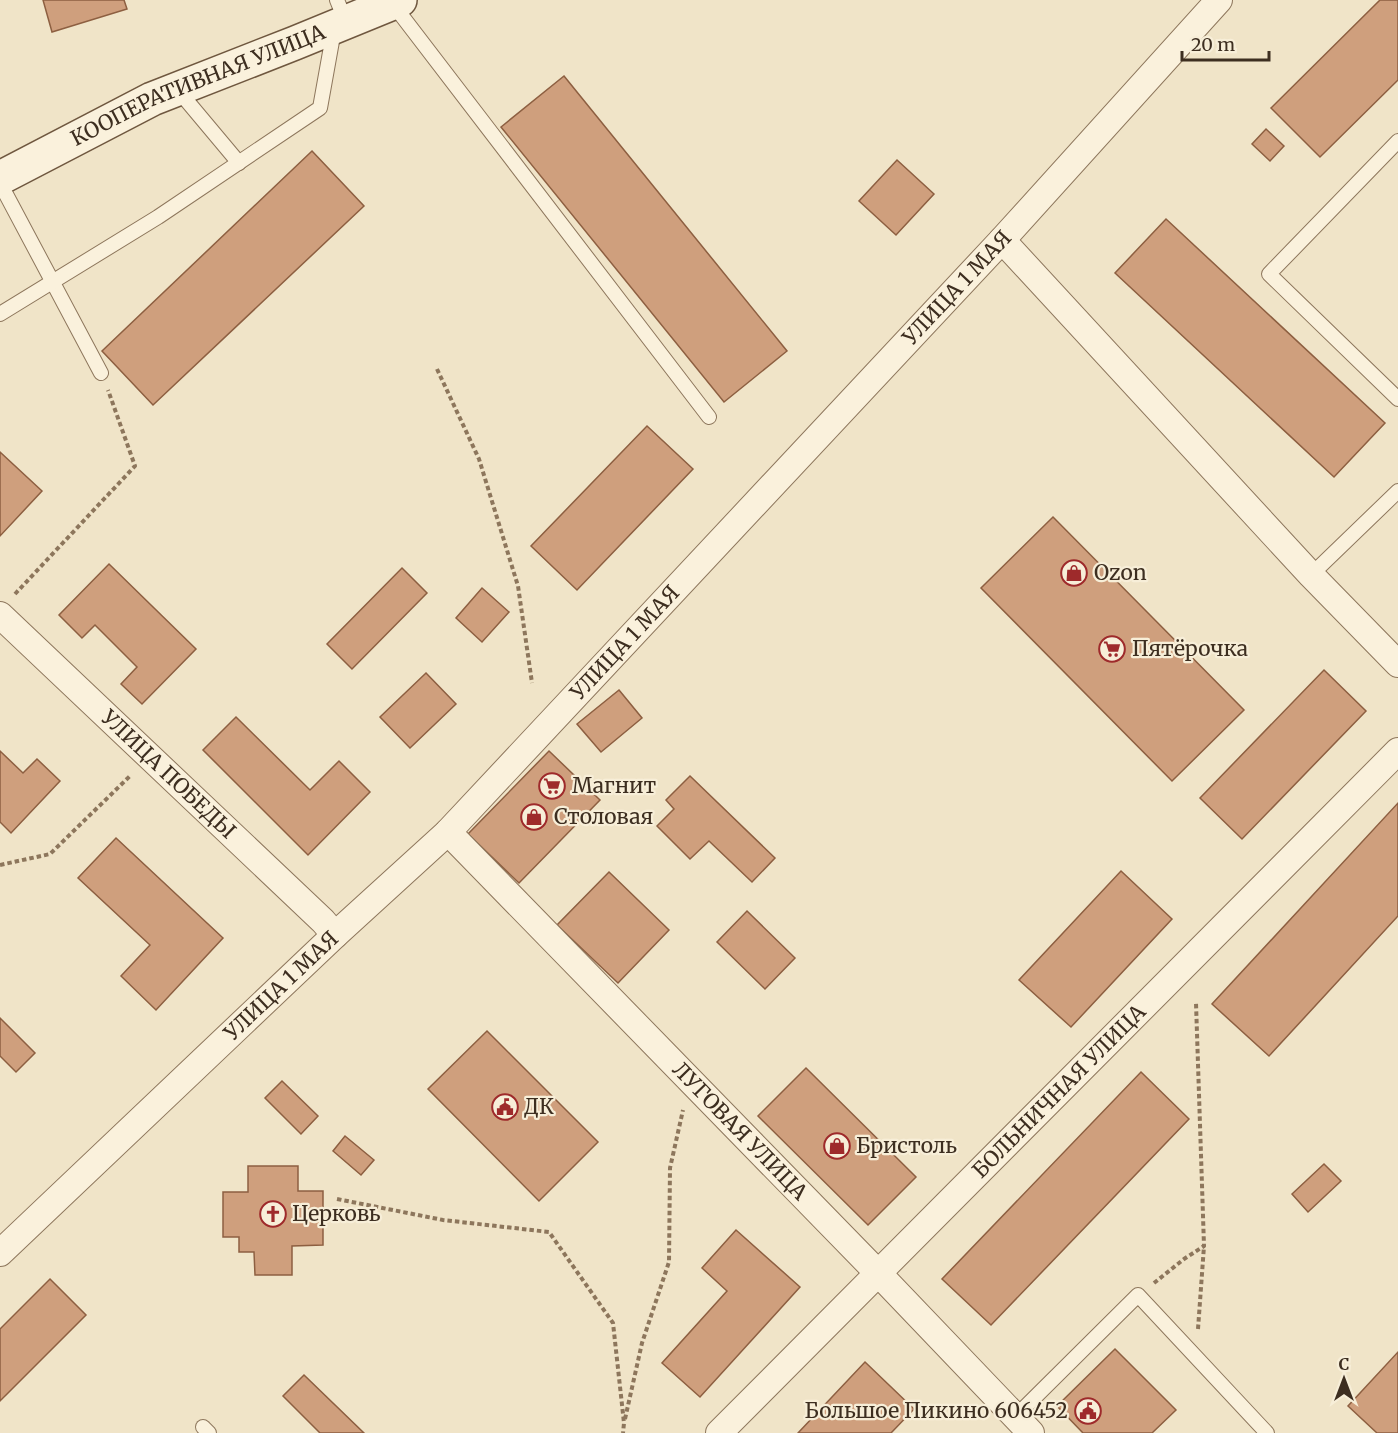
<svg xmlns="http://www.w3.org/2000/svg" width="1398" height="1433" viewBox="0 0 1398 1433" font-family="Merriweather,serif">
<rect width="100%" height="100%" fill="#f0e4c8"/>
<g fill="#cf9f7d" stroke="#8d5f41" stroke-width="1.5">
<polygon points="43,0 124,0 127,9 52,32"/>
<polygon points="1380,0 1398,0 1398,80 1320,157 1271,108"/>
<polygon points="564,76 787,351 724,402 501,127"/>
<polygon points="1266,129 1284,146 1270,161 1252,144"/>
<polygon points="312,151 364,206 153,405 102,351"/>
<polygon points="897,160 934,194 896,235 859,201"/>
<polygon points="1166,219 1385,423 1334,477 1115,273"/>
<polygon points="647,426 693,469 577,590 531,546"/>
<polygon points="0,452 42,491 0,536"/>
<polygon points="1053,517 1244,710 1172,781 981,588"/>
<polygon points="109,564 196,649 142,704 121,684 137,667 95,625 82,638 59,615"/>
<polygon points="402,568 427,593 352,669 327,644"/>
<polygon points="482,588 509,612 482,642 456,618"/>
<polygon points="1324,670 1366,711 1242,839 1200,798"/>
<polygon points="426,673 456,704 410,748 380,717"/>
<polygon points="619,690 642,718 601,752 577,724"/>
<polygon points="236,717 310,790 339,761 370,792 308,855 203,750"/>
<polygon points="0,751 23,773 37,759 60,781 11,833 0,822"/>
<polygon points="549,751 600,800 519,883 468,834"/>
<polygon points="690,776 775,858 752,882 709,841 690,859 657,826 674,809 666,800"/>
<polygon points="1398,803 1398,916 1269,1056 1212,1004"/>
<polygon points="116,838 223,938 156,1010 121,976 150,945 78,878"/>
<polygon points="1121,871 1172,919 1071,1027 1019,980"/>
<polygon points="609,872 669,930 618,983 557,925"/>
<polygon points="747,911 795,958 765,989 717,942"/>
<polygon points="0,1018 35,1053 16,1072 0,1056"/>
<polygon points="487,1031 598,1142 539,1201 428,1089"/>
<polygon points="806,1068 916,1177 868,1225 758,1116"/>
<polygon points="1141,1072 1189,1119 991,1325 942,1279"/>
<polygon points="282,1081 318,1116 301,1134 265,1098"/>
<polygon points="345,1136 374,1160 361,1175 333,1151"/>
<polygon points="1324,1164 1341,1181 1308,1212 1292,1194"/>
<polygon points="248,1166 298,1166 298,1191 323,1191 323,1245 292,1246 292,1275 255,1275 254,1252 239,1252 239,1237 223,1237 223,1192 248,1192"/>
<polygon points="736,1230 800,1287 700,1397 662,1363 727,1291 702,1268"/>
<polygon points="50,1279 86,1315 0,1401 0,1329"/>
<polygon points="1115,1349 1176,1410 1152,1433 1083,1433 1057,1406"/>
<polygon points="1398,1352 1398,1433 1377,1433 1348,1406"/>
<polygon points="865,1362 914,1409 891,1433 798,1433"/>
<polygon points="304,1375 364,1433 320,1433 283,1396"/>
</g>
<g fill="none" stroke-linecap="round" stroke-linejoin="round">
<g stroke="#8d765c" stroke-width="16">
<g id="lane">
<polyline points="337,0 346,22"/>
<polyline points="392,3 709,417"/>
<polyline points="177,89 239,163"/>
<polyline points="1398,141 1269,274 1398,399"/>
<polyline points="0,183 101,373"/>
<polyline points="0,314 158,217 320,108 334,30"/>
<polyline points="1311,575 1398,491"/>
<polyline points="1015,1417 1138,1295 1267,1433"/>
<polyline points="203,1427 209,1433"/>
</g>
</g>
<g stroke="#8d765c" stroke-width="28">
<g id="street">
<polyline points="1002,240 1311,575 1398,664"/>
<path id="s1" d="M0,615l323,306 12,14"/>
<path id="s2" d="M448,832l430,441 153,160"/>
<path id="s3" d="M0,1253l335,-318 113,-103 554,-592 217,-240"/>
<path id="s4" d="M719,1433l679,-682"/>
</g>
</g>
<g stroke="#6f573f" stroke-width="36">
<g id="secondary">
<path id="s5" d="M0,178l152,-79 143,-56 105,-43"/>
</g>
</g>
<g stroke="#8d765c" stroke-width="4" stroke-dasharray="4.5 3" stroke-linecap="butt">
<polyline points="437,369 479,459 518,586 532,683"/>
<polyline points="15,594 135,466 108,390"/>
<polyline points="0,865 50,854 131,775"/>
<polyline points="337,1199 443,1220 549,1232 613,1323 624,1423 623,1433"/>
<polyline points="1154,1283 1184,1259 1204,1246 1196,1003"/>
<polyline points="1198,1329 1204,1246"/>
<polyline points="625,1419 642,1343 669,1262 670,1168 683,1110"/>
</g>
<use href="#lane" stroke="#faf1dc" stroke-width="14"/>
<use href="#street" stroke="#faf1dc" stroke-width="26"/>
<use href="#secondary" stroke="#faf1dc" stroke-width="33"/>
</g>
<defs>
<g id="shop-ring" transform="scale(1.35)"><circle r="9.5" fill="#f7eed8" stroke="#9e2a2b" stroke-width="1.5"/><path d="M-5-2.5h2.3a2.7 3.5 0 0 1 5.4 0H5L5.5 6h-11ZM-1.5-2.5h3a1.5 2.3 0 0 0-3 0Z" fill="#9e2a2b"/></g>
<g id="supermarket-ring" transform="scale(1.35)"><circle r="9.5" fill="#f7eed8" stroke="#9e2a2b" stroke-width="1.5"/><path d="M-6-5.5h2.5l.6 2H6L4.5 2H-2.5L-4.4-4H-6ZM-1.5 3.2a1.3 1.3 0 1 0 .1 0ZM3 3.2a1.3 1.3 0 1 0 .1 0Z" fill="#9e2a2b"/></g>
<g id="civic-ring" transform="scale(1.35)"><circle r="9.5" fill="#f7eed8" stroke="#9e2a2b" stroke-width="1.5"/><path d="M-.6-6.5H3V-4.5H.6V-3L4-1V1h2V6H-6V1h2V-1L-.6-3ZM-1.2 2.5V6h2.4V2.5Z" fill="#9e2a2b"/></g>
<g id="church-ring" transform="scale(1.35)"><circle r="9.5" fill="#f7eed8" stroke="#9e2a2b" stroke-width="1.5"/><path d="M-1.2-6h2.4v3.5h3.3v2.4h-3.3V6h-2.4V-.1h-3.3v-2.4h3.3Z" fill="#9e2a2b"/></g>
</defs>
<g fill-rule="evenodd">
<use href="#shop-ring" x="1074" y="573"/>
<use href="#supermarket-ring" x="1112" y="649"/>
<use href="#supermarket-ring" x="552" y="786"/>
<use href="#shop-ring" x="534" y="817"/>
<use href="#civic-ring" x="505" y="1107"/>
<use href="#shop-ring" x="837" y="1146"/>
<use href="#church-ring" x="273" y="1214"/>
<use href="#civic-ring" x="1088" y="1411"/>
</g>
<g text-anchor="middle" stroke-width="4.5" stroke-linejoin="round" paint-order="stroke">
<g font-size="21" fill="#3d2e20" stroke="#f7eed8">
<text dy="7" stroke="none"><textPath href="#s5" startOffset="219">КООПЕРАТИВНАЯ УЛИЦА</textPath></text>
<text dy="7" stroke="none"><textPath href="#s3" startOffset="1360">УЛИЦА 1 МАЯ</textPath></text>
<text dy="7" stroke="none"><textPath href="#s3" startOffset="874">УЛИЦА 1 МАЯ</textPath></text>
<text dy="7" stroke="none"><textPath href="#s1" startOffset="232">УЛИЦА ПОБЕДЫ</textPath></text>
<text dy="7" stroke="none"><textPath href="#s3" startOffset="388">УЛИЦА 1 МАЯ</textPath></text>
<text dy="7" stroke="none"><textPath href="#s4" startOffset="482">БОЛЬНИЧНАЯ УЛИЦА</textPath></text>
<text dy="7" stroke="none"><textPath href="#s2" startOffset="418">ЛУГОВАЯ УЛИЦА</textPath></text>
</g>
<g font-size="21" fill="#3d2e20" stroke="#f7eed8" text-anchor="start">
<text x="1094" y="580">Ozon</text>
<text x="1132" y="656">Пятёрочка</text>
<text x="572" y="793">Магнит</text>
<text x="554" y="824">Столовая</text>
<text x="524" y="1114">ДК</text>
<text x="856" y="1153">Бристоль</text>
<text x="292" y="1221">Церковь</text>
<text x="1068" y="1418" text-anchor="end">Большое Пикино 606452</text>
</g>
</g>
<g transform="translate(1344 1379)" stroke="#f7eed8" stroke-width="4.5" paint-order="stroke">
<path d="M0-4.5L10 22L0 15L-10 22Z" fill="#3d2e20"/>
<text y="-9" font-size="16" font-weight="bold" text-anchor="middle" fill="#3d2e20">С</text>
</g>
<path d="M1182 51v9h87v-9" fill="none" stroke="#3d2e20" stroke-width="3"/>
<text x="1191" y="51" font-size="18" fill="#3d2e20" stroke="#f7eed8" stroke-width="4.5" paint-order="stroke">20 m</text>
</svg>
